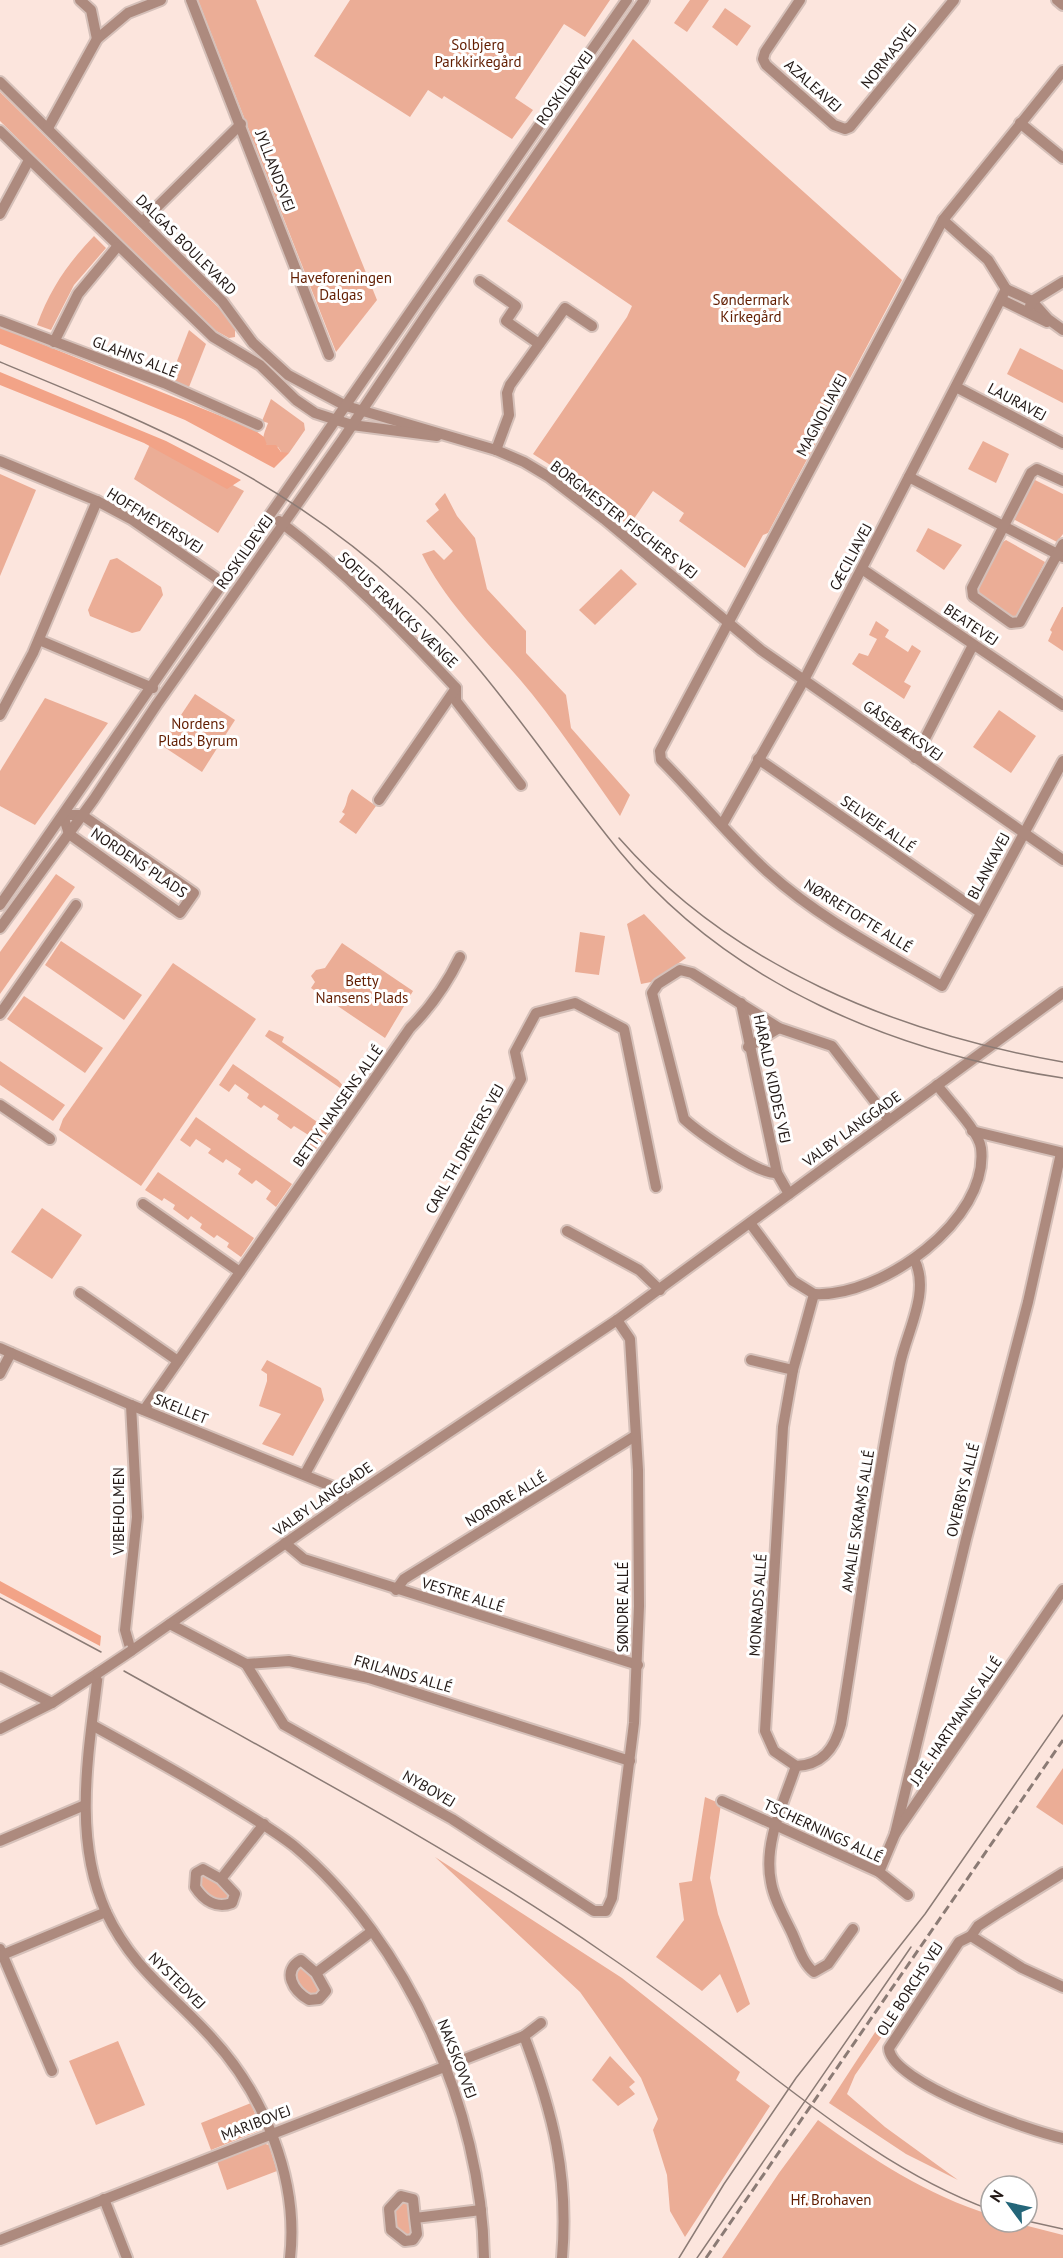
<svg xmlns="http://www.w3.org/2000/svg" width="1063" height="2258" viewBox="0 0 1063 2258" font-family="'PT Sans',sans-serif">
<rect width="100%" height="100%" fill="#fce5dd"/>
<g fill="#ebad96">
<polygon points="198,0 256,0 377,300 336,352"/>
<polygon points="350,0 610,0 585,37 564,24 515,98 533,110 512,139 444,96 442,99 428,90 410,117 314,56"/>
<polygon points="690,0 709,0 687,32 674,23"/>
<polygon points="725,8 751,26 737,46 712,27"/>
<polygon points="633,39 902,280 768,533 763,535 745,568 679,521 684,513 653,491 629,526 574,480 533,454 627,317 632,306 507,221"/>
<polygon points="0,92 224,313 235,329 235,337 229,338 209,327 0,121"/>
<path d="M94,236l12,12 -32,37 -23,45 -14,-5c13,-36 31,-62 57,-89z"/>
<polygon points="189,330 206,344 189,387 170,379"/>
<polygon points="1020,348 1063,370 1063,403 1007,374"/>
<path d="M271,399l33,24 1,7 -16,23h-7l-4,-6 -9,-1c-10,-5 -4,-14 -1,-23l-6,-2z"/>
<polygon points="983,441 1009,454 996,483 968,469"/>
<polygon points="151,442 244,491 218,533 134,479"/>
<polygon points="0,474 36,490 0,576"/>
<polygon points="1033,479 1063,494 1063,534 1057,542 1013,519"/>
<path d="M445,493l12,23 18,22 12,51 39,42v22l40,42 5,33 59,67 -10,21c-29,-41 -57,-83 -88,-122 -38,-47 -83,-85 -110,-140l12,-4 10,10 9,-9 -27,-30 13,-11 -4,-6z"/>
<polygon points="928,528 962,545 944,570 916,551"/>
<polygon points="1006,540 1045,562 1016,619 978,593 978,588 1000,544"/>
<polygon points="117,558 161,587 163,595 140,631 132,633 90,616 88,610 110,560"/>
<polygon points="621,569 637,584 595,625 579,610"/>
<polygon points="1062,607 1063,607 1063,651 1048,641 1052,632 1050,630"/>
<polygon points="876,621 889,630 885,637 908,652 912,645 921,651 904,682 911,686 904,699 852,664 859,653 868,656 877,639 869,635"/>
<polygon points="195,694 235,720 202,772 161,745"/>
<polygon points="45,698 108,723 35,825 0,806 0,771"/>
<polygon points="999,710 1036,736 1011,773 973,747"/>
<path d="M352,789l24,17 -20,28 -17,-12 6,-8 -3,-2c7,-10 3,-14 10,-23z"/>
<polygon points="56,874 75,887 0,994 0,952"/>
<polygon points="644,914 686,958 651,982 641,984 627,924"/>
<polygon points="580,932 605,936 599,975 575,972"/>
<polygon points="61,941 142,995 124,1020 45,965"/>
<polygon points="342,943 413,991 385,1038 311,988 315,982 311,976 316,970 325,968"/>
<polygon points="173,963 256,1019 141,1186 59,1130 63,1119"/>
<polygon points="24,996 103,1048 85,1073 7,1019"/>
<polygon points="269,1030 284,1037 282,1042 338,1080 353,1097 265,1036"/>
<polygon points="0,1061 65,1105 53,1121 0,1085"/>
<polygon points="233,1064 329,1130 314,1152 304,1145 310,1136 294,1126 291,1129 277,1119 279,1115 264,1105 261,1108 247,1098 249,1094 235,1084 229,1092 219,1085"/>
<polygon points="196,1117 292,1184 276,1207 266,1199 271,1191 256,1180 252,1184 238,1174 241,1169 226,1159 223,1163 208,1153 211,1149 196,1139 190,1147 180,1140"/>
<polygon points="158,1172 254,1238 241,1257 227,1247 229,1243 217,1235 214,1238 200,1228 202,1224 191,1216 188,1220 173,1209 175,1205 164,1198 162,1201 145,1190"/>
<polygon points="42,1208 82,1235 52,1279 11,1252"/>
<polygon points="267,1360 321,1388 324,1400 293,1456 262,1444 281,1414 259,1406 267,1381 267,1374 261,1370"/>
<polygon points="1063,1768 1063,1825 1036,1807"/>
<polygon points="705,1797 721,1804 710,1878 718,1914 750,2004 737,2013 720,1974 702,1991 656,1957 684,1920 679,1883 692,1881"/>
<polygon points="435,1857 622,1978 740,2072 736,2080 770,2106 685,2237 670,2211 667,2175 653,2130 658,2119 641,2078 580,1992"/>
<polygon points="204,1875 229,1890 229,1899 220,1903 201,1890 200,1879"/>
<polygon points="303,1965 321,1985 320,1993 309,1997 295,1981 297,1968"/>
<polygon points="885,2017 892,2022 855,2075 847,2094 885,2127 958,2180 906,2154 829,2103"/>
<polygon points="118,2041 145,2105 96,2125 69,2061"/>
<polygon points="610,2056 635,2082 629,2087 635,2094 618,2106 592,2080"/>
<polygon points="251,2103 261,2130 211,2150 201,2123"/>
<path d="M818,2120c54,39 109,75 173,95v7h21l51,13v23h-341l57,-85z"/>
<polygon points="262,2143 269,2145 277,2171 227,2190 217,2161"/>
<polygon points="402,2199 409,2202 413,2233 409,2237 395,2231 392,2207"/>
</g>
<g fill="#f2a387">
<polygon points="0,327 253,429 264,437 267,445 276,445 281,452 289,453 274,468 185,420 0,344"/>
<polygon points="0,372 166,441 241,480 227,489 144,443 0,385"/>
<polygon points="0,1581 101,1636 100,1646 0,1593"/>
</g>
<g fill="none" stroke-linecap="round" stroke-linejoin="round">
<g stroke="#d5c0b9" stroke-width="14">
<g id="minor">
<polyline points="80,0 91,10 97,39"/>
<polyline points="191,0 329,355"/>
<polyline points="800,0 765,52 763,59 766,65 834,125 845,129 850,127 954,0"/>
<polyline points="1057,0 1063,5"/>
<path d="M1063,71l-120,149 -283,531 1,9c37,37 69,78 108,113 51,46 114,78 173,113l121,-225"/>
<polyline points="0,82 222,301 253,343 288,375 346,406 496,450 524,462 549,477 604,519 761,650 1063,860"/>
<polyline points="1020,123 1063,158"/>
<polyline points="48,128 97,39 128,13 161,0"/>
<polyline points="0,131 213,337 260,365 296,400 315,413 352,425 437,436"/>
<polyline points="0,214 29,160"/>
<polyline points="943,220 988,260 1006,289"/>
<polyline points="142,222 241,124"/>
<polyline points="480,281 516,306 506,321 539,344"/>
<polyline points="1006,289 1032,301 1048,319 1063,330"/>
<polyline points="1002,300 1047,322"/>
<polyline points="1030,306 1032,301 1063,282"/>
<polyline points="0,321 164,383 258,425"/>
<polyline points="54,342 78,294 117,247"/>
<polyline points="956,387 1063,443"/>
<polyline points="496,450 509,415 507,393 510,385 565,308 592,326"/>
<polyline points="0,461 97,501 131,519 225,584"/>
<polyline points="909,477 1063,557"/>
<polyline points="1063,481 1037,469 1031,473 972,588 973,596 1011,623 1020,622 1063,544"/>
<path d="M279,521c65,49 122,108 177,167v13l65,84"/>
<polyline points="862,569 1063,705"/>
<polyline points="39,640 153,688"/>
<polyline points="0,715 33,653 97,501"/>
<polyline points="915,758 973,645"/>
<polyline points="758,759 981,913"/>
<polyline points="379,800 456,688"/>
<polygon points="63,815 82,815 194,893 180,913 69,834"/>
<polyline points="722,825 804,680 1006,289"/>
<path d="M0,905c211,-301 416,-605 627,-905"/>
<polyline points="0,928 94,799 157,704 343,439 430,309 644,0"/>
<polyline points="741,1003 777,1173 789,1194"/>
<polyline points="0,1014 76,905"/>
<polyline points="748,1047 779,1028"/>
<polyline points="0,1105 50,1139"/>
<polyline points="972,1131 1063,1153"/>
<path d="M777,1173c-17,3 -79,-41 -93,-54l-32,-126 6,-9 22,-14 12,3 87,55 53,18 57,74"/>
<polyline points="143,1204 240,1272"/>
<path d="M750,1223l43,58 21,13 -21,76 -10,57 -18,304 9,20 22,15c-12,36 -33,77 -25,116 3,18 13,34 21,51 6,13 11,31 22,39l14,-8 25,-35"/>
<polyline points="567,1231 639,1270 660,1290"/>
<polyline points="80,1293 178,1361"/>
<path d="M814,1294c66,4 176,-74 167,-146 -2,-17 -33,-48 -44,-63"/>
<polyline points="0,1348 131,1405 336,1488 346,1501"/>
<polyline points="751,1360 793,1370"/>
<polyline points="0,1374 11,1353"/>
<polyline points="131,1405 137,1517 125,1630 131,1651 346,1501 617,1320 1063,993"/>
<path d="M144,1410l266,-382c21,-21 37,-44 50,-71"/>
<polyline points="305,1474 521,1079 515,1052 536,1013 575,1003 624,1029 656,1187"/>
<polyline points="285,1543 304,1559 638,1665"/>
<polyline points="396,1590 404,1579 635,1436"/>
<polyline points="170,1624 246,1664 289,1661 369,1678 630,1761"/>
<polyline points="246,1664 284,1725 452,1819 594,1911 606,1911 612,1898 634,1723 639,1606 638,1470 630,1339 617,1320"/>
<path d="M98,1673c-9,78 -26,164 8,239 26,56 65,81 105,125 53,57 88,142 79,221"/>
<polyline points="0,1677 52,1703"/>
<path d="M92,1725c44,24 87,48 130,74 24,15 49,29 72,47 114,95 188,265 190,412"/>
<polyline points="0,1729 52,1703 98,1673"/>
<path d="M796,1766c27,-1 39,-18 45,-42 20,-120 34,-241 59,-360 7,-33 31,-73 14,-105"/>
<polyline points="722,1801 879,1872 908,1895"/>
<polyline points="895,1834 966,1539 1028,1302 1061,1153"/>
<polyline points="0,1841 85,1805"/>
<polyline points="879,1872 895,1834 1063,1590"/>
<path d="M1063,1873l-65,40 -20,13 -7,10 -12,6 -70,106c1,35 142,83 174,90"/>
<path d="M221,1879l-18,-10 -7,4 -1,14c9,14 22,22 37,16l3,-9 -14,-15 43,-55"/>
<polyline points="971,1936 1022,1968 1063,1987"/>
<polyline points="0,1949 52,2071"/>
<polyline points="0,1956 106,1912"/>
<path d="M316,1973l-15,-13c-20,11 -8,31 8,40l10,-1 7,-8 -10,-18 55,-41"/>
<path d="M524,2036c29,77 45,139 38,222"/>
<polyline points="104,2199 127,2258"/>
<polyline points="415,2218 417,2234 413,2240 405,2241 391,2230 389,2209 401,2196 413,2199 415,2218 481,2210"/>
<polyline points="0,2240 524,2036 541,2023"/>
</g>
</g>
<use href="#minor" stroke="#ad8a7e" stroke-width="10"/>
<g stroke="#8b7b75" stroke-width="1.5">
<path d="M0,362c151,62 278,113 401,225 86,77 146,176 219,265 110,133 275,201 443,226"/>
<path d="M619,838c113,129 278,195 444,224"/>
<polyline points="0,1598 101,1652"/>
<path d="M124,1671c163,91 330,178 483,284 53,36 103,74 153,112 73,56 144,111 231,143"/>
<polyline points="1027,2221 1063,2229"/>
<polyline points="679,2258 724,2184 796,2078 925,1914 1063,1715"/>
<polyline points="697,2258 911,1947"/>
</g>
<polyline stroke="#8b7b75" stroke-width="3" stroke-dasharray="9 4.5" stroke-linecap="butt" points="706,2258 1063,1740"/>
<g stroke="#d5c0b9" stroke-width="14" stroke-linecap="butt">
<polyline id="minor-bridge" points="98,1673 131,1651"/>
</g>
<use href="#minor-bridge" stroke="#ad8a7e" stroke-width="10"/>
</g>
<g text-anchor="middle" stroke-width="6" stroke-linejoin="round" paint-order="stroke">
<g font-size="15" fill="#611d00" stroke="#fff">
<text x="478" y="50">Solbjerg<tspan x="478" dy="17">Parkkirkegård</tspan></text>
<text x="341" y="283">Haveforeningen<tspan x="341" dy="17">Dalgas</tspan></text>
<text x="751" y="305">Søndermark<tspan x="751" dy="17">Kirkegård</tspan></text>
<text x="198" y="729">Nordens<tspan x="198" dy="17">Plads Byrum</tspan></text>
<text x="362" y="986">Betty<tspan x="362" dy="17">Nansens Plads</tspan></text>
<text x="831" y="2205">Hf. Brohaven</text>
</g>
<g font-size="15" fill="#221815" stroke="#fff">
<text transform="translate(889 56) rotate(-51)" y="5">NORMASVEJ</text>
<text transform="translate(813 86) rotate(42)" y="5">AZALEAVEJ</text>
<text transform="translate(565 88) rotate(-55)" y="5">ROSKILDEVEJ</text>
<text transform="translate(275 171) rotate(69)" y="5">JYLLANDSVEJ</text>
<text transform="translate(186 245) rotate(45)" y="5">DALGAS BOULEVARD</text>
<text transform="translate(135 357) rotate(21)" y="5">GLAHNS ALLÉ</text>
<text transform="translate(1017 402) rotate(28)" y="5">LAURAVEJ</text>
<text transform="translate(822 415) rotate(-62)" y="5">MAGNOLIAVEJ</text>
<text transform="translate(624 520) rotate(38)" y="5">BORGMESTER FISCHERS VEJ</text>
<text transform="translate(155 521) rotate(32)" y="5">HOFFMEYERSVEJ</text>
<text transform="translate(245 552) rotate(-55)" y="5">ROSKILDEVEJ</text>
<text transform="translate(851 557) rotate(-62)" y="5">CÆCILIAVEJ</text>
<text transform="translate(398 610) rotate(44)" y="5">SOFUS FRANCKS VÆNGE</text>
<text transform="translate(971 625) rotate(34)" y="5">BEATEVEJ</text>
<text transform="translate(903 731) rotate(35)" y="5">GÅSEBÆKSVEJ</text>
<text transform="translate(878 824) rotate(35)" y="5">SELVEJE ALLÉ</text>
<text transform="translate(139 863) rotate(34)" y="5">NORDENS PLADS</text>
<text transform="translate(989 866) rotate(-62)" y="5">BLANKAVEJ</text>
<text transform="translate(858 916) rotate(32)" y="5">NØRRETOFTE ALLÉ</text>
<text transform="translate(772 1079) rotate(78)" y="5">HARALD KIDDES VEJ</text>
<text transform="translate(338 1106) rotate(-55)" y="5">BETTY NANSENS ALLÉ</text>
<text transform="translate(852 1129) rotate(-36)" y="5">VALBY LANGGADE</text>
<text transform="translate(465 1149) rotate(-61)" y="5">CARL TH. DREYERS VEJ</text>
<text transform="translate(181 1409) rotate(22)" y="5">SKELLET</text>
<text transform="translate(963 1490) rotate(-76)" y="5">OVERBYS ALLÉ</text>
<text transform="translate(323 1499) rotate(-35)" y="5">VALBY LANGGADE</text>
<text transform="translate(506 1499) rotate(-31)" y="5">NORDRE ALLÉ</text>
<text transform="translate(119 1511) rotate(-90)" y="5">VIBEHOLMEN</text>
<text transform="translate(858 1521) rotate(-81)" y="5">AMALIE SKRAMS ALLÉ</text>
<text transform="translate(463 1595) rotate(17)" y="5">VESTRE ALLÉ</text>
<text transform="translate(758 1605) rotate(-86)" y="5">MONRADS ALLÉ</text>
<text transform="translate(623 1607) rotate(-90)" y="5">SØNDRE ALLÉ</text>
<text transform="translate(403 1674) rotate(16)" y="5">FRILANDS ALLÉ</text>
<text transform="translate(956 1721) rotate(-56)" y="5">J.P.E. HARTMANNS ALLÉ</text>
<text transform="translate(429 1789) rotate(30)" y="5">NYBOVEJ</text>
<text transform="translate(823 1831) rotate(25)" y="5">TSCHERNINGS ALLÉ</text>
<text transform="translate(177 1981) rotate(45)" y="5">NYSTEDVEJ</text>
<text transform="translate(910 1989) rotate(-57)" y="5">OLE BORCHS VEJ</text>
<text transform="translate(457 2059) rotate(69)" y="5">NAKSKOVVEJ</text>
<text transform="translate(256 2123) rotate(-21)" y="5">MARIBOVEJ</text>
</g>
</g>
<g transform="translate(1009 2204) rotate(303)"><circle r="28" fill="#ffffff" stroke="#a7a3a1" stroke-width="1.5"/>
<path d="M0-4.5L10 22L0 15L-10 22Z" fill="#246679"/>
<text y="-9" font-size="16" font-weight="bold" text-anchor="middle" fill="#221815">N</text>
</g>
</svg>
